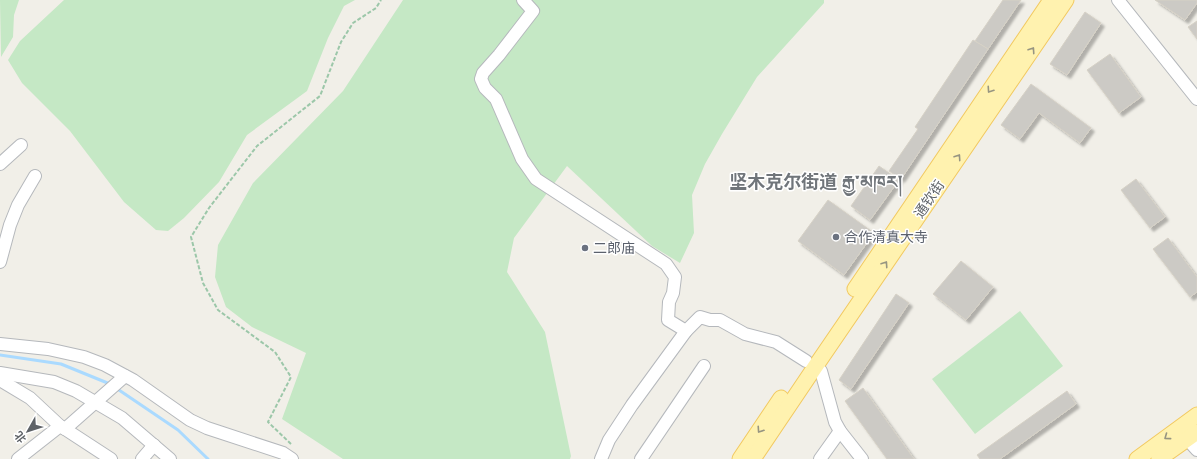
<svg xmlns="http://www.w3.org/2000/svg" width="1197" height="459" viewBox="0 0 1197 459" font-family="'Space Grotesk','Noto Sans SC','Noto Serif Tibetan',sans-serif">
<defs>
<filter id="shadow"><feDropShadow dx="3.5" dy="3.5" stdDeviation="1" flood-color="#0004"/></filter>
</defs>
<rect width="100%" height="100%" fill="#f1efe8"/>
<g fill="#c5e8c5">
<polygon points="0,0 19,0 14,15 13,37 1,57"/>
<polygon points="64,0 355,0 344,6 328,38 307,91 247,135 219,182 184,218 168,231 156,230 124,202 70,131 22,83 8,60 20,41"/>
<polygon points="403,0 824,0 824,3 757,77 722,134 705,164 692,195 694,233 680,263 652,246 567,166 514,238 507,272 545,332 571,456 570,459 343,459 282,419 306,353 252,327 226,307 215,277 218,245 253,183 343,91"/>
<polygon points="1020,311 1063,366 975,434 932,379"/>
</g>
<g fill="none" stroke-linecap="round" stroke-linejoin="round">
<g stroke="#aadaff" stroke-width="3">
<polyline points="0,355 61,364 110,384"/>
<polyline points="116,388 178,430 208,459"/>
</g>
</g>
<g fill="#cccac5" stroke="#d6d1c6" filter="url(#shadow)">
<polygon points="1003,0 1021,0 988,49 975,41"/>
<polygon points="1155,0 1197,0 1197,3 1185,20"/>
<polygon points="1085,12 1101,23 1067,75 1050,64"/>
<polygon points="1197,21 1197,39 1188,27"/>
<polygon points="973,40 988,49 901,179 889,171 918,129 915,127"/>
<polygon points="1110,54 1141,97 1119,113 1087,70"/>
<polygon points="1031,84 1091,128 1080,143 1039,113 1020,139 1001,125"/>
<polygon points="879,166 899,180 870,220 851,206"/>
<polygon points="1136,179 1165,217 1150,228 1121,190"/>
<polygon points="828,200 874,233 844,275 798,241"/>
<polygon points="1168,238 1197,277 1197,292 1190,297 1153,249"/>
<polygon points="961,261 993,287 966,320 933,294"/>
<polygon points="896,294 909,303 851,389 839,380"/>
<polygon points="863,388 914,459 887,459 845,401"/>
<polygon points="1067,391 1076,404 1000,459 980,459 977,455"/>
</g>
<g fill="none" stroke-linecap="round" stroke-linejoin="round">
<g stroke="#b5b8bc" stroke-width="14">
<g id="minor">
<polyline points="523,0 533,11 499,55 483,73 481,79 485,88 496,99 522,159 536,179 666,264 675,277 673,293 669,302 668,320 686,331"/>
<polyline points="1118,0 1197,99"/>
<polyline points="0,164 21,145"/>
<polyline points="0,262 10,225 18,205 35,176"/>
<polyline points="0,344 48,349 84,357 105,365 133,380 190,420 207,428 283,453 292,459"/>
<polyline points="815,367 821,371 835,422 840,431 862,459"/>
<polyline points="0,373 54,382 76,391 122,418 170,459"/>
<polyline points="0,380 30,398 60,426"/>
<polyline points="65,429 111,459"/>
<polyline points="1187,439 1197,450"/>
<polyline points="18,459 60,426 65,429 125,376"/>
<polyline points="142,459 154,445"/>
<polyline points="601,459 609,440 632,405 686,331 700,317 710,320 720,320 745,334 776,342 806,361"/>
<polyline points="641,459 704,366"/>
<polyline points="820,459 840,431"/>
</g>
</g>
<g stroke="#f2c960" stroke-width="17">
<g id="major">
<polyline points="855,289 1051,0"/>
<polyline points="740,459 781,398"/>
<polyline points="753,459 815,367 1066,0"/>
<polyline points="1137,459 1197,415"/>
<polyline points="1159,459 1197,432"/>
</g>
</g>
<polyline stroke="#9cc7a9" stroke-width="2" stroke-dasharray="4 2" stroke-linecap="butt" points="291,444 268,422 291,377 275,352 218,310 203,283 191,237 209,208 257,146 320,96 341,42 353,23 376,8 381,0"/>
<use href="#minor" stroke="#fff" stroke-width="12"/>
<use href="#major" stroke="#fff2af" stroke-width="15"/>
</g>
<defs><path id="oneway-chevron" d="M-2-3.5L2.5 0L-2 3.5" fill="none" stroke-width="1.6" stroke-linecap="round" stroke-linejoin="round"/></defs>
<g stroke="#979581">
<use href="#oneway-chevron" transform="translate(1032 50) rotate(-56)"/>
<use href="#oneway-chevron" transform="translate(990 90) rotate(124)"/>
<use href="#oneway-chevron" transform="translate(958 157) rotate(-56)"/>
<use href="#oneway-chevron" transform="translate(885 264) rotate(-56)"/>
<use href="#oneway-chevron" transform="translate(760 430) rotate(124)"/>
<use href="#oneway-chevron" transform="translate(1167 437) rotate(144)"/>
</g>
<g fill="#6b7280" stroke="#fff" stroke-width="1.5">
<circle cx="836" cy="237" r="4"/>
<circle cx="585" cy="248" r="4"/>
</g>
<g text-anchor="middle" stroke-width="3" stroke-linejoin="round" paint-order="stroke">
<g font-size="14" fill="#5f6368" stroke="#fff">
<text transform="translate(929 199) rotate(-56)" y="5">通钦街</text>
</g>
<g font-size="14" fill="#5b616d" stroke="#fff" text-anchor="start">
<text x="844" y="242">合作清真大寺</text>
<text x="593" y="253">二郎庙</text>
</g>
<g font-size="18" font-weight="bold" fill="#70757a" stroke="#fff">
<text x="816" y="188">坚木克尔街道 རྒྱ་མཁར།</text>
</g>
</g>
<g transform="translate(28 431) rotate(231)" stroke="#ffffff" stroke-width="3" paint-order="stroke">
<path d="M0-3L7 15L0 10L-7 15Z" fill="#5f6368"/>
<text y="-6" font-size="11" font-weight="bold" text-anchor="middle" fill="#5f6368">北</text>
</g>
</svg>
